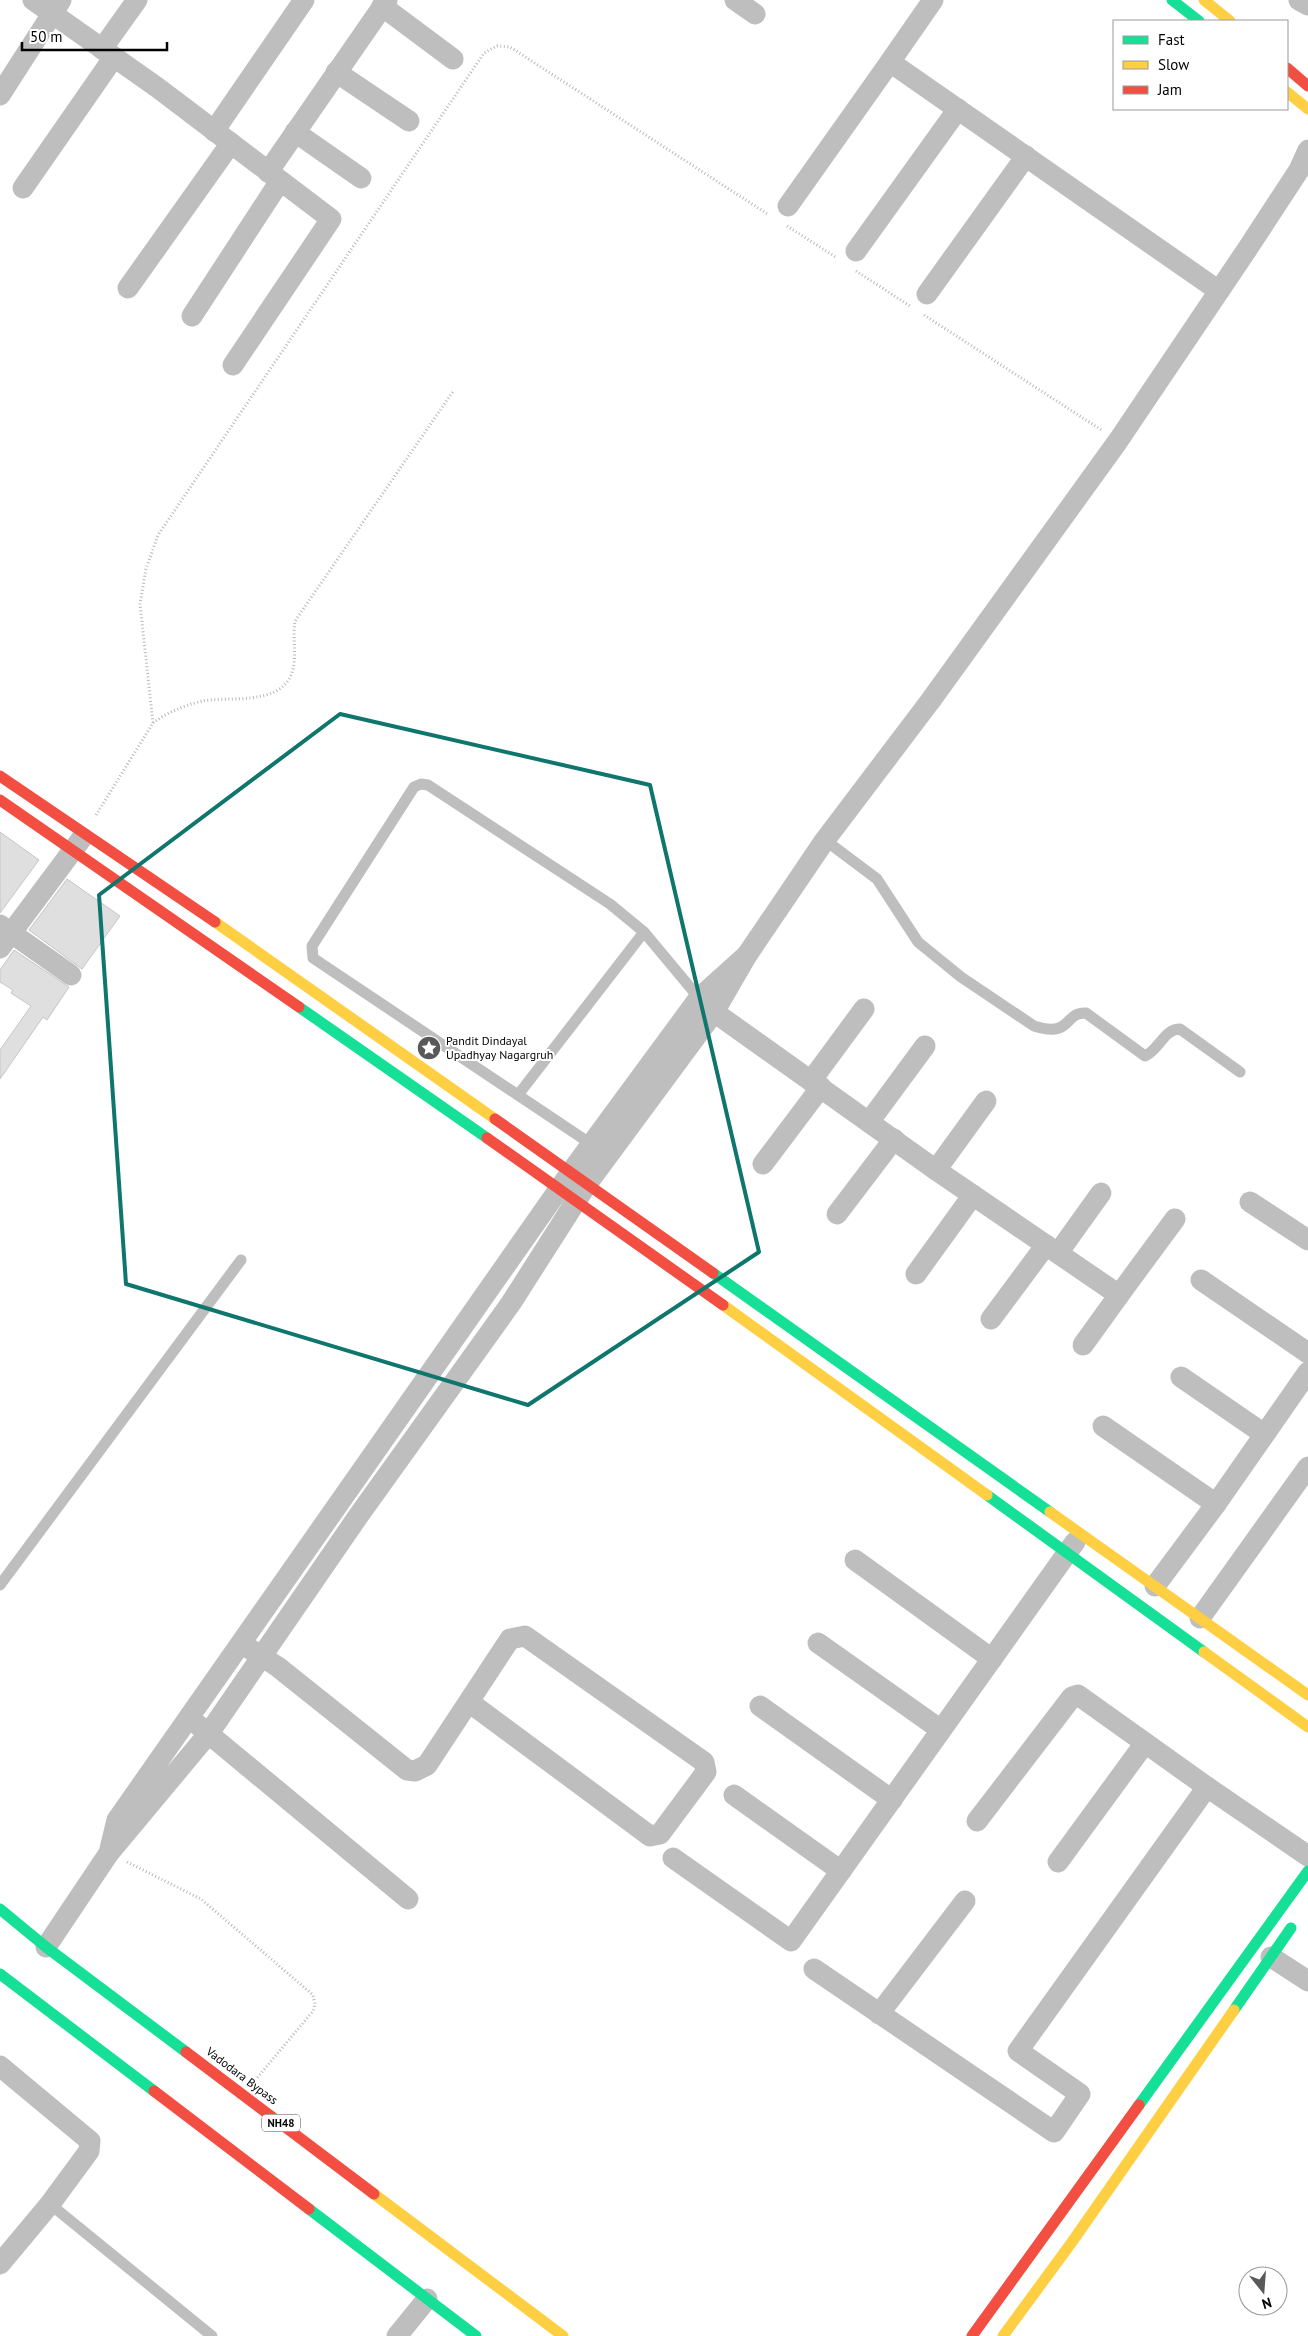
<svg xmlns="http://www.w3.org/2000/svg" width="1308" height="2336" viewBox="0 0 1308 2336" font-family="'PT Sans',sans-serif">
<rect width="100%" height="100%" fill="#fff"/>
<g fill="#dfdfdf" stroke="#c6c6c6">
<polygon points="0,832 39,860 0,913"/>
<polygon points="67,879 120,916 82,969 29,930"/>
<polygon points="14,950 69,987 47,1020 43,1017 0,1079 0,1050 31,1006 11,993 13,990 0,982 0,970"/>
</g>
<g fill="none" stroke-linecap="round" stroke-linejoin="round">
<g stroke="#b9b9b9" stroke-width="3" stroke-dasharray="1 2.5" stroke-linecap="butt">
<polyline points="787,226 837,258"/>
<polyline points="856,271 910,306"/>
<polyline points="924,315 1103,431"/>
<path d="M153,723c15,-11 32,-18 50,-22 25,-5 75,5 88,-26 7,-16 1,-36 4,-54l159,-231"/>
<polyline points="96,815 153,723 140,604 146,569 158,535 484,53 497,46 510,47 769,215"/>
<polyline points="127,1862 201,1899 313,1995 315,2004 313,2011 257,2078"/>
</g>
<g stroke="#bebebe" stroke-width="11">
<path d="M825,840l52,39 41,63 43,35 73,49c39,12 29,-14 52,-13l59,43c14,-6 19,-27 35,-27l60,43"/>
<polyline points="518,1095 644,932"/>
<polyline points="594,1146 313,958 312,946 414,787 421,784 428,785 610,904 644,932 699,998"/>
<polyline points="0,1585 241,1260"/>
<polyline points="50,2204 212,2336"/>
</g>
<g stroke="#bebebe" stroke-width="21">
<polyline points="33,0 158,88 331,219 233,365"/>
<polyline points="735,0 755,14"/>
<polyline points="1299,0 1308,5"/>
<polyline points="382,6 453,59"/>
<polyline points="102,49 137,0"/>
<polyline points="890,62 933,0"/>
<polyline points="336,72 409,121"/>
<polyline points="0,95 61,0"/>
<polyline points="214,131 304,0"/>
<polyline points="295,132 361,178"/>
<polyline points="268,172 387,0"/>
<polyline points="23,188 114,57"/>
<polyline points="788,206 890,62 1219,291"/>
<polyline points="856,251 958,109"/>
<polyline points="128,288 231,143"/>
<polyline points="927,294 1026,156"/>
<polyline points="192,316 280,181"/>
<polyline points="0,925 71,975"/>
<polyline points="0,948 82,838"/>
<polyline points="747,955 825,840 931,700 1118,441 1248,248 1299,170 1308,150"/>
<polyline points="704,1002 714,1012 936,1170 1119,1295 1175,1219"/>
<polyline points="811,1081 864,1009"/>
<polyline points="869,1122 925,1046"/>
<polyline points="763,1164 821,1087"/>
<polyline points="936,1170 986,1101"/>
<polyline points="1250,1202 1308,1240"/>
<polyline points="837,1214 894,1139"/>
<polyline points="1058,1253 1101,1193"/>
<polyline points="916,1274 973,1195"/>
<polyline points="1201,1280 1308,1353"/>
<polyline points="991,1319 1046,1245"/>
<polyline points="1083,1345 1119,1295"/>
<polyline points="1181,1377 1264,1434"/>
<polyline points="1103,1426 1216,1504"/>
<polyline points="855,1560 992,1659"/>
<polyline points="1155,1586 1216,1504 1308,1372"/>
<polyline points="1200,1618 1308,1467"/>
<polyline points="818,1643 941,1730"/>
<polyline points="250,1649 278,1667 407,1770 415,1771 427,1765 510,1639 525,1636 704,1762 706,1772 660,1834 650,1836 469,1702"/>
<polyline points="760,1706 892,1800"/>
<polyline points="198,1725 408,1899"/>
<polyline points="734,1795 841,1871"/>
<polyline points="977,1821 1072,1697 1078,1695 1207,1787 1308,1856"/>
<polyline points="673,1858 791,1941 1075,1542"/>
<polyline points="1058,1862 1145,1743"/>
<polyline points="46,1947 109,1853 209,1733 359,1515 511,1303 587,1184 714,1012 747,955 699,998 571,1172 117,1820 109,1853"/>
<polyline points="1271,1957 1308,1981"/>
<polyline points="814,1969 1054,2132 1080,2094 1018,2051 1207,1787"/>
<polyline points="879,2014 965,1901"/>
<polyline points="0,2066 90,2141 89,2151 50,2204 0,2264"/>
<polyline points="397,2336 427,2299"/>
</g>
<g stroke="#16e098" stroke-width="11">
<polyline points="1172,0 1199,21"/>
<polyline points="299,1007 487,1138"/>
<polyline points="713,1273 1050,1512"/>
<polyline points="987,1495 1204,1652"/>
<polyline points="0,1909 46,1947 186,2052"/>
<polyline points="0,1974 154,2091"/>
<polyline points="1234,2010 1291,1928"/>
<polyline points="1139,2105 1308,1871"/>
<polyline points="309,2209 476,2336"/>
</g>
<g stroke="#ffcf43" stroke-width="11">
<polyline points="1204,0 1230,21"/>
<polyline points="1287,92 1308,109"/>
<polyline points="215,922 495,1119"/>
<polyline points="723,1305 987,1495"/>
<polyline points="1050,1512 1308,1695"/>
<polyline points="1204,1652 1308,1727"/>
<polyline points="374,2194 563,2336"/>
<polyline points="1003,2336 1072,2242 1234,2010"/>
</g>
<g stroke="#f24e42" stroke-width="11">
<polyline points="1287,68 1308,86"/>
<polyline points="0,776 215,922"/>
<polyline points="0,800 299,1007"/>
<polyline points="495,1119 713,1273"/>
<polyline points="487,1138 723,1305"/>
<polyline points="186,2052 374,2194"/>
<polyline points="154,2091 309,2209"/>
<polyline points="972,2336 1139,2105"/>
</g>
</g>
<path fill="none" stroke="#0f766e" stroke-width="4" stroke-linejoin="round" d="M340,714l310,71 109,467 -231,153 -402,-121 -27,-389z"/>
<defs>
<g id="sight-disc" transform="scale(1.25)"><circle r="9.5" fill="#595959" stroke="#fff"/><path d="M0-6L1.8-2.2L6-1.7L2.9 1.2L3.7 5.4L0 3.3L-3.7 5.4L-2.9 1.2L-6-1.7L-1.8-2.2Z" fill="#fff"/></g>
</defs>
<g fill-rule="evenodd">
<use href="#sight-disc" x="429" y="1048"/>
</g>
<g text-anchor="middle" stroke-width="4" stroke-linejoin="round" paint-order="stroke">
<rect fill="#fff" stroke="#4c4c4c" stroke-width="1" x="262" y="2114.5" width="38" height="17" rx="4"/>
<g font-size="11" font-weight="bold" fill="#000">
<text x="281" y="2127">NH48</text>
</g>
<g font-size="12" fill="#000" stroke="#fff" text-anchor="start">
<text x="446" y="1045">Pandit Dindayal<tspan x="446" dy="14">Upadhyay Nagargruh</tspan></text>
</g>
<g font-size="12" fill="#000" stroke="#fff">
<text transform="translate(242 2076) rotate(37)" y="4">Vadodara Bypass</text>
</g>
</g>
<rect x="1113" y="20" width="175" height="90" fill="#ffffff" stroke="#999999"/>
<rect x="1123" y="36" width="25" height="8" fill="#16e098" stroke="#999999"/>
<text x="1158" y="45" font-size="15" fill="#000000">Fast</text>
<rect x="1123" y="61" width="25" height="8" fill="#ffcf43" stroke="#999999"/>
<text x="1158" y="70" font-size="15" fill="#000000">Slow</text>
<rect x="1123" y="86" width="25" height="8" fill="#f24e42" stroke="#999999"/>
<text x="1158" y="95" font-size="15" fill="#000000">Jam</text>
<g transform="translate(1263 2291) rotate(163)"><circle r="24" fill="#ffffff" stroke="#999999"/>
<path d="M0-4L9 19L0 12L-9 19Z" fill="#595959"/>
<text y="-8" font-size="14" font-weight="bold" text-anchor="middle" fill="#000000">N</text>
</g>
<path d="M22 42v8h145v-8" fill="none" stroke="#000000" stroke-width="2.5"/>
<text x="30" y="42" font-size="15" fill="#000000" stroke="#ffffff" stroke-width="4" paint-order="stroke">50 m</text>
</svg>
